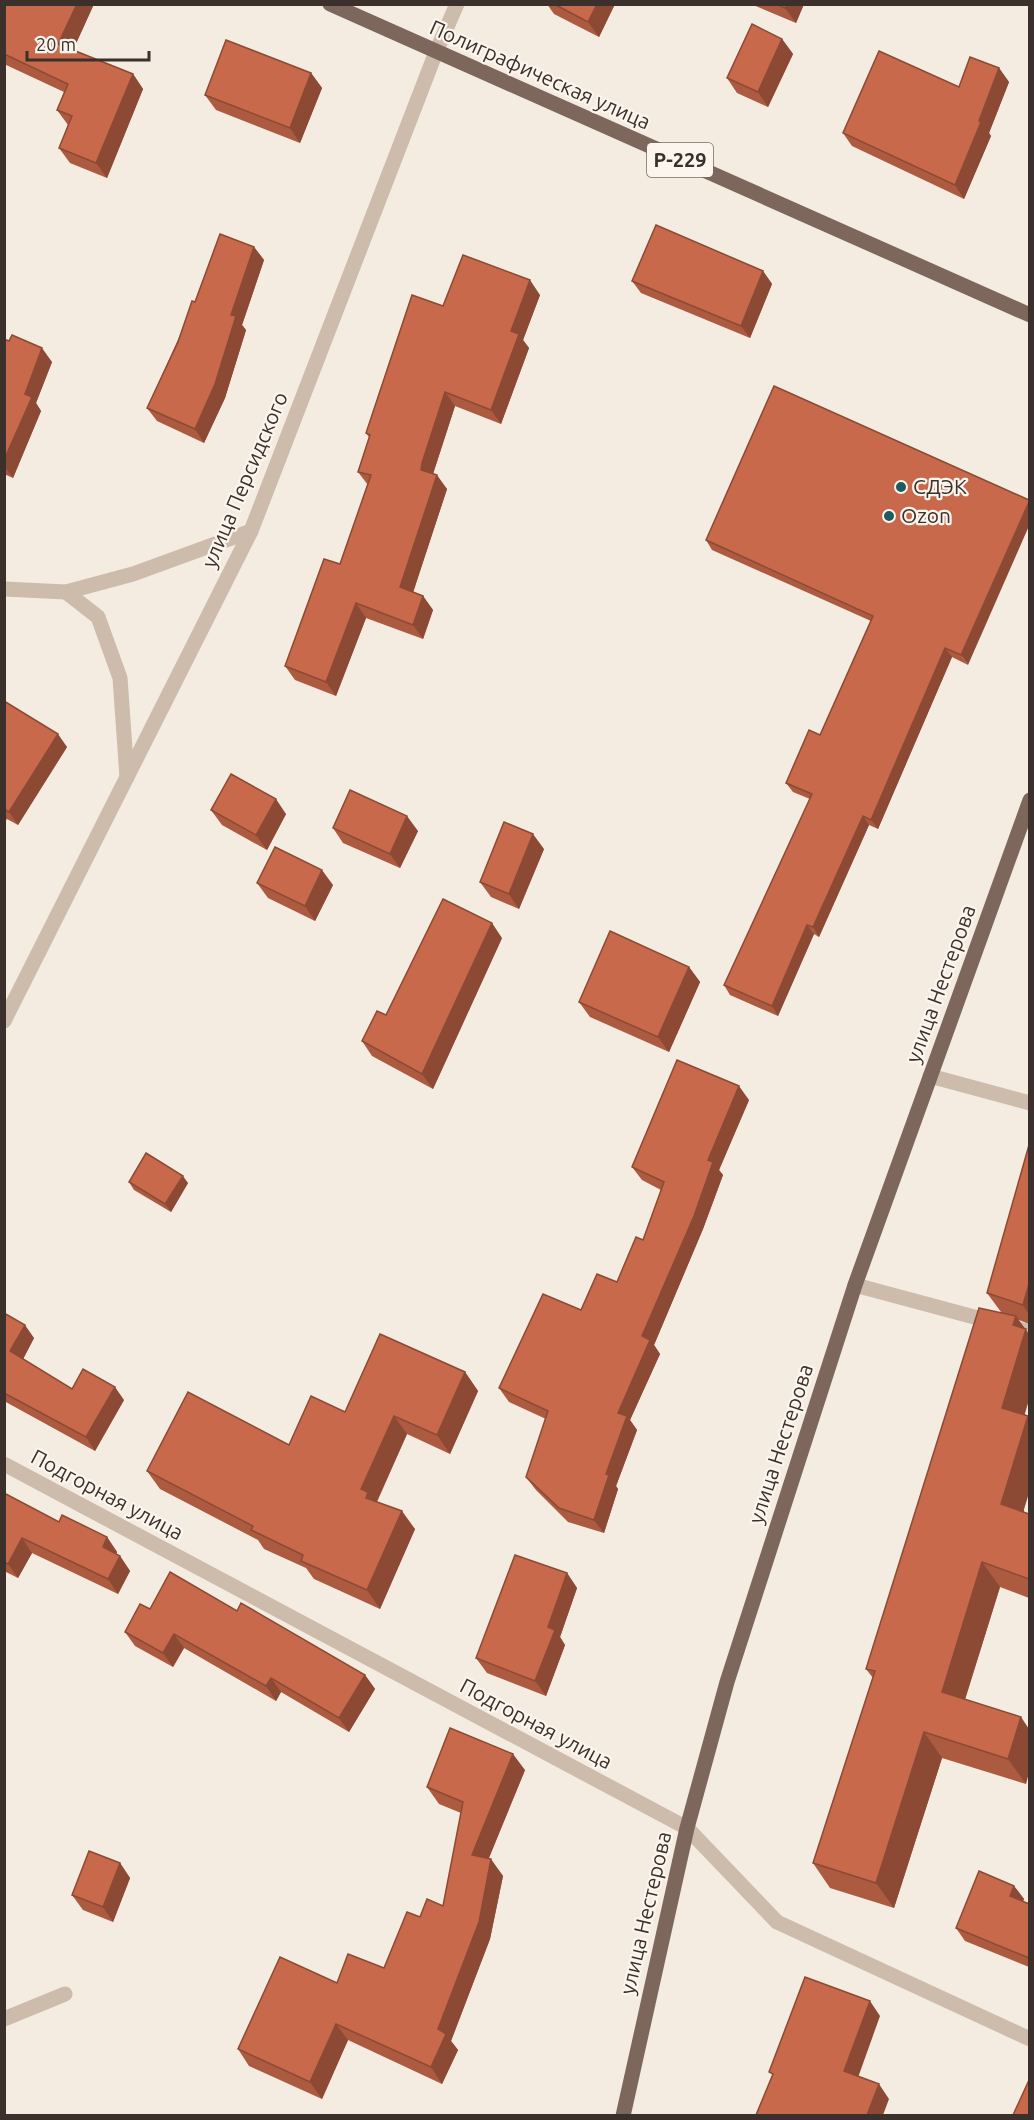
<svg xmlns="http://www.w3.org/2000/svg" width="1034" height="2120" viewBox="0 0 1034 2120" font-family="Ubuntu,sans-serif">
<rect width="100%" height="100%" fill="#f4ebe1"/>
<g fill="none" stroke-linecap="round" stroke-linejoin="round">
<g stroke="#cdbbac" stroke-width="15">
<polyline points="4,589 66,592 133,574 251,531"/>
<polyline points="66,592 98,617 120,678 127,777"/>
<polyline points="4,1021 251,531 436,52 457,4"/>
<polyline points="930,1076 1030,1103"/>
<polyline points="855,1285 1030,1332"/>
<polyline points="4,1464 687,1828 777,1922 1030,2039"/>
<polyline points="4,2019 65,1994"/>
</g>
<g stroke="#7d675c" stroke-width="15">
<polyline points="330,4 1030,315"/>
<polyline points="623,2116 687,1828 727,1682 855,1285 1030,800"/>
</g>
</g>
<g fill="#ac5a40">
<polygon points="4,4 94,4 73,50 133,74 143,89 107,178 70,163 59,148 68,125 57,110 64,92 4,64"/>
<polygon points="547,4 615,4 599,37 554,14"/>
<polygon points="751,4 804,4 796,23"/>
<polygon points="782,39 793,54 768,107 737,93 727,78"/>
<polygon points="999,68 1009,82 989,133 991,136 964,199 852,146 843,133 959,87"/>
<polygon points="311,73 322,88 300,143 216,110 205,95"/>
<polygon points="254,247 264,260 242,325 246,330 225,398 204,443 157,421 147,408 195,302"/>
<polygon points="763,271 772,284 750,338 641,293 632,281"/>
<polygon points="540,295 523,340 529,348 501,424 455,406 433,474 447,489 413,592 423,596 433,610 423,639 366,618 336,696 295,680 285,666 340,564 368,485 358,472 369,437 366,433 443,306"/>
<polygon points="4,339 52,362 36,403 41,411 13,478 4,474"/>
<polygon points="774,386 968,665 952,657 878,829 869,825 819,937 814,934 778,1016 730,995 724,985 810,799 793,792 786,783 820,735 871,621 712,550 706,540"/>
<polygon points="4,701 67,747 18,825 7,819 4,823"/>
<polygon points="211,810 286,814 267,850 222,825"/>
<polygon points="333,828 418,831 400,868 343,843"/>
<polygon points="544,849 519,909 491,897 480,882"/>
<polygon points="257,883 333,885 315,921 268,898"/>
<polygon points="502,938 433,1089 372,1056 362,1041 386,1015"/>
<polygon points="689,967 700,982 669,1052 590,1017 579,1002"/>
<polygon points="749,1100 719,1170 723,1175 703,1229 654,1345 660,1354 630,1420 637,1430 616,1486 618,1489 604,1533 568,1522 536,1490 526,1477 546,1419 509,1402 499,1388 581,1310 617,1282 643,1240 661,1190 642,1180 632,1167"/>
<polygon points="1029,1145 1029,1324 1019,1320 1025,1415 1024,1512 1029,1514 1029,1598 1000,1587 965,1700 1021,1717 1026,1784 942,1758 894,1908 830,1888 813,1863 873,1678 866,1669 1001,1312 987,1293"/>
<polygon points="129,1182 188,1183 171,1212 134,1190"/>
<polygon points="4,1313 34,1338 23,1359 72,1389 124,1400 95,1451 4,1401"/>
<polygon points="465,1372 478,1391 450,1454 407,1434 377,1502 415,1529 380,1609 314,1579 306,1568 264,1549 258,1540 160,1489 147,1471 289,1445 345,1412"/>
<polygon points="4,1493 59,1522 107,1537 117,1552 116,1554 120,1556 130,1571 118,1594 32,1553 18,1578 4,1571"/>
<polygon points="567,1573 577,1588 560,1637 565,1645 546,1696 487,1673 476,1658"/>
<polygon points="150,1609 237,1611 365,1675 375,1689 349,1732 281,1692 276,1701 184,1648 173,1667 135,1646 125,1632"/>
<polygon points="525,1770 489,1858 503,1876 490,1939 451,2041 458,2050 442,2084 348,2040 322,2099 249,2066 238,2049 337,1983 384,1968 420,1917 443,1906 461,1813 439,1804 427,1787"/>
<polygon points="120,1863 130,1878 113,1922 83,1910 72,1895"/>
<polygon points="1014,1886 1024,1899 1023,1901 1029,1903 1029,1967 965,1941 956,1928"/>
</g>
<g fill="#8c4a34">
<polygon points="77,4 94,4 69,59 58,44"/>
<polygon points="597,4 615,4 599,37 588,22"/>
<polygon points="787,4 804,4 796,23 785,8"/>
<polygon points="782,39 793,54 768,107 758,92"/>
<polygon points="999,68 1009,82 989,133 991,136 964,199 955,185"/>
<polygon points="311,73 322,88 300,143 290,128"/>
<polygon points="133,74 143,89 107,178 96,163"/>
<polygon points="254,247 264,260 242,325 246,330 225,398 204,443 195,429 231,315"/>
<polygon points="763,271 772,284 750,338 741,326"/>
<polygon points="530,280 540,295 523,340 529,348 501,424 491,410 511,331"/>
<polygon points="42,348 52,362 36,403 41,411 13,478 4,466 4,460 25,394"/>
<polygon points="445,392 455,406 432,477 421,470 422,463"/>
<polygon points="437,475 447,489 410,602 400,587"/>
<polygon points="1029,502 1029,526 968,665 961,655"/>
<polygon points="423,596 433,610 423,639 413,625"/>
<polygon points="356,603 366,618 336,696 326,682"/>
<polygon points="945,648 952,657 878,829 871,820"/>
<polygon points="58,734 67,747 18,825 9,812"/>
<polygon points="276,799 286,814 267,850 256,835"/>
<polygon points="407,816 418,831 400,868 390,854"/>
<polygon points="863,816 869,825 819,937 813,927"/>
<polygon points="533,834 544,849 519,909 509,894"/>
<polygon points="322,870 333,885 315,921 305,906"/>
<polygon points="492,923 502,938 433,1089 422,1074"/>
<polygon points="807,925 814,934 778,1016 772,1006"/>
<polygon points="689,967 700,982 669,1052 658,1037"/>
<polygon points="739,1086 749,1100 719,1170 723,1175 703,1229 654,1345 660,1354 630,1420 637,1430 616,1486 618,1489 604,1533 594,1520 606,1474 618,1413 642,1336 708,1160"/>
<polygon points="183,1176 188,1183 171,1212 165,1204"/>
<polygon points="1029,1284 1029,1315 1023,1305"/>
<polygon points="1016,1316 1029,1334 1029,1400 1019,1433 1002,1408 1013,1325"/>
<polygon points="25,1325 34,1338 20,1365 10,1351"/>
<polygon points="465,1372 478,1391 450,1454 437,1435"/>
<polygon points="115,1387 124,1400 95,1451 86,1437"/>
<polygon points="394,1416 407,1434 376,1503 366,1498 361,1489"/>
<polygon points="1028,1416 1029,1419 1029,1493 1018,1529 1001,1504"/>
<polygon points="402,1511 415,1529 380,1609 367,1590"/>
<polygon points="107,1537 117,1552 113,1561 103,1547"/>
<polygon points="22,1538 32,1553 18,1578 8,1564"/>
<polygon points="120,1556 130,1571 118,1594 108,1579"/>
<polygon points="982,1562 1000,1587 959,1718 942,1692"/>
<polygon points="567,1573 577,1588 560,1637 565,1645 546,1696 535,1681 548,1627"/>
<polygon points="174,1634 184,1648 173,1667 163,1653"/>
<polygon points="365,1675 375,1689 349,1732 339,1718"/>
<polygon points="271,1678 281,1692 276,1701 266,1686"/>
<polygon points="1021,1717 1029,1729 1029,1773 1026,1784 1008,1759"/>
<polygon points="924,1732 942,1758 894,1908 876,1883"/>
<polygon points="513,1754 525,1770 483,1872 472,1855"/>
<polygon points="491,1859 503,1876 490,1939 451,2041 458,2050 442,2084 431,2067 438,2029"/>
<polygon points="120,1863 130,1878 113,1922 103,1907"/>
<polygon points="1014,1886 1024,1899 1019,1910 1010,1896"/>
<polygon points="870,2001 880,2016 855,2086 844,2071"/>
<polygon points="336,2024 348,2040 322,2099 310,2082"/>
<polygon points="879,2084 889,2099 883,2115 867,2115"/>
</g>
<g fill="#c8694b" stroke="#8c4a34" stroke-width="1.5">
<polygon points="4,4 77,4 58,44 133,74 96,163 59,148 72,116 57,110 68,84 4,54"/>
<polygon points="554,4 597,4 588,22"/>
<polygon points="776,4 787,4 785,8"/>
<polygon points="752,24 782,39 758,92 727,78"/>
<polygon points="226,40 311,73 290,128 205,95"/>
<polygon points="879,51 959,87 970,57 999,68 979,121 981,122 955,185 843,133"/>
<polygon points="656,225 763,271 741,326 632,281"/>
<polygon points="220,234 254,247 231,315 236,316 215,384 195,429 147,408 178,342 192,301 195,302"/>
<polygon points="463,255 530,280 511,331 519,334 491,410 445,392 422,463 421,470 437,475 400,587 423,596 413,625 356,603 326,682 285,666 324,559 340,564 371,475 358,472 370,435 366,433 412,295 443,306"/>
<polygon points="12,335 42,348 25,394 32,397 4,460 4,339 9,341"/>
<polygon points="774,386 1029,500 1029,502 961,655 945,648 871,820 863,816 813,927 807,925 772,1006 724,985 812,794 786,783 809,730 820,735 873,616 706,540"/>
<polygon points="4,701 58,734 9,812 4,809"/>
<polygon points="231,774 276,799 256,835 211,810"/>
<polygon points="350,790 407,816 390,854 333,828"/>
<polygon points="504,822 533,834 509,894 480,882"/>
<polygon points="275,847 322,870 305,906 257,883"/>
<polygon points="443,899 492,923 422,1074 362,1041 377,1011 386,1015"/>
<polygon points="610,931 689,967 658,1037 579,1002"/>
<polygon points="677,1060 739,1086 708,1160 713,1162 694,1216 642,1336 650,1340 618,1413 627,1416 606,1474 609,1475 594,1520 559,1508 526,1477 548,1411 499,1388 543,1294 581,1310 597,1274 617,1282 636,1237 643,1240 664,1182 632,1167"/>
<polygon points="1029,1145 1029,1284 1023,1305 987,1293"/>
<polygon points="146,1153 183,1176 165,1204 129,1182"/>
<polygon points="979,1308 1016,1316 1013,1325 1026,1329 1002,1408 1028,1416 1001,1504 1029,1514 1029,1579 982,1562 942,1692 1021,1717 1008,1759 924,1732 876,1883 813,1863 875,1671 866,1669"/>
<polygon points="4,1313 25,1325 10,1351 72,1389 83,1369 115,1387 86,1437 4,1393"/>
<polygon points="380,1334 465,1372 437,1435 394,1416 361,1489 368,1492 366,1498 402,1511 367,1590 301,1561 303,1555 251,1530 253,1526 147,1471 188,1392 289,1445 311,1396 345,1412"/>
<polygon points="4,1493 59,1522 62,1515 107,1537 103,1547 120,1556 108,1579 22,1538 8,1564 4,1562"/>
<polygon points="515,1555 567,1573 548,1627 555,1630 535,1681 476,1658"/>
<polygon points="170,1572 237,1611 241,1603 365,1675 339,1718 271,1678 266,1686 174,1634 163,1653 125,1632 140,1604 150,1609"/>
<polygon points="450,1728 513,1754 472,1855 491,1859 479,1922 438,2029 446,2034 431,2067 336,2024 310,2082 238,2049 280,1957 337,1983 348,1954 384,1968 407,1912 420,1917 427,1899 443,1906 463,1802 427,1787"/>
<polygon points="89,1851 120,1863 103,1907 72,1895"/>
<polygon points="979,1871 1014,1886 1010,1896 1029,1904 1029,1958 956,1928"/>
<polygon points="805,1977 870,2001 844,2071 879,2084 867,2115 756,2115 773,2074 769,2072"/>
<polygon points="1029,2080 1029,2115 1013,2115"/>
</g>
<g fill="#1f5a5e" stroke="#fbf5ee" stroke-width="2">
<circle cx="901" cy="487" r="6"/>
<circle cx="889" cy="516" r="6"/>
</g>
<g text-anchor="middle" stroke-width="4.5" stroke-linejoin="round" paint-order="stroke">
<rect fill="#fbf5ee" stroke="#756b66" stroke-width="1.5" x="647" y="143" width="66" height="34" rx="4.5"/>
<g font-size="20" font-weight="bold" fill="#3b302b">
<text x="680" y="167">Р-229</text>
</g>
<g font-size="21" fill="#3b302b" stroke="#fbf5ee">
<text transform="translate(540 75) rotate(24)" y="7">Полиграфическая улица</text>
<text transform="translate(245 480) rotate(-67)" y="7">улица Персидского</text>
<text transform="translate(941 984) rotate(-70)" y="7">улица Нестерова</text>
<text transform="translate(781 1444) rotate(-72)" y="7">улица Нестерова</text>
<text transform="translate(107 1495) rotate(28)" y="7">Подгорная улица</text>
<text transform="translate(536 1724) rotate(28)" y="7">Подгорная улица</text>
<text transform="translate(646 1913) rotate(-77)" y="7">улица Нестерова</text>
</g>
<g font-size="21" fill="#3b302b" stroke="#fbf5ee" text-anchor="start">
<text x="913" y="494">СДЭК</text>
<text x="901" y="523">Ozon</text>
</g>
</g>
<rect width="1034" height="2120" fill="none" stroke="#3b302b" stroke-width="12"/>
<path d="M27 51v9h122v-9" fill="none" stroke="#3b302b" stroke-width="3"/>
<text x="36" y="51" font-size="18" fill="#3b302b" stroke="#fbf5ee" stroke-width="4.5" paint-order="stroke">20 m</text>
</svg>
